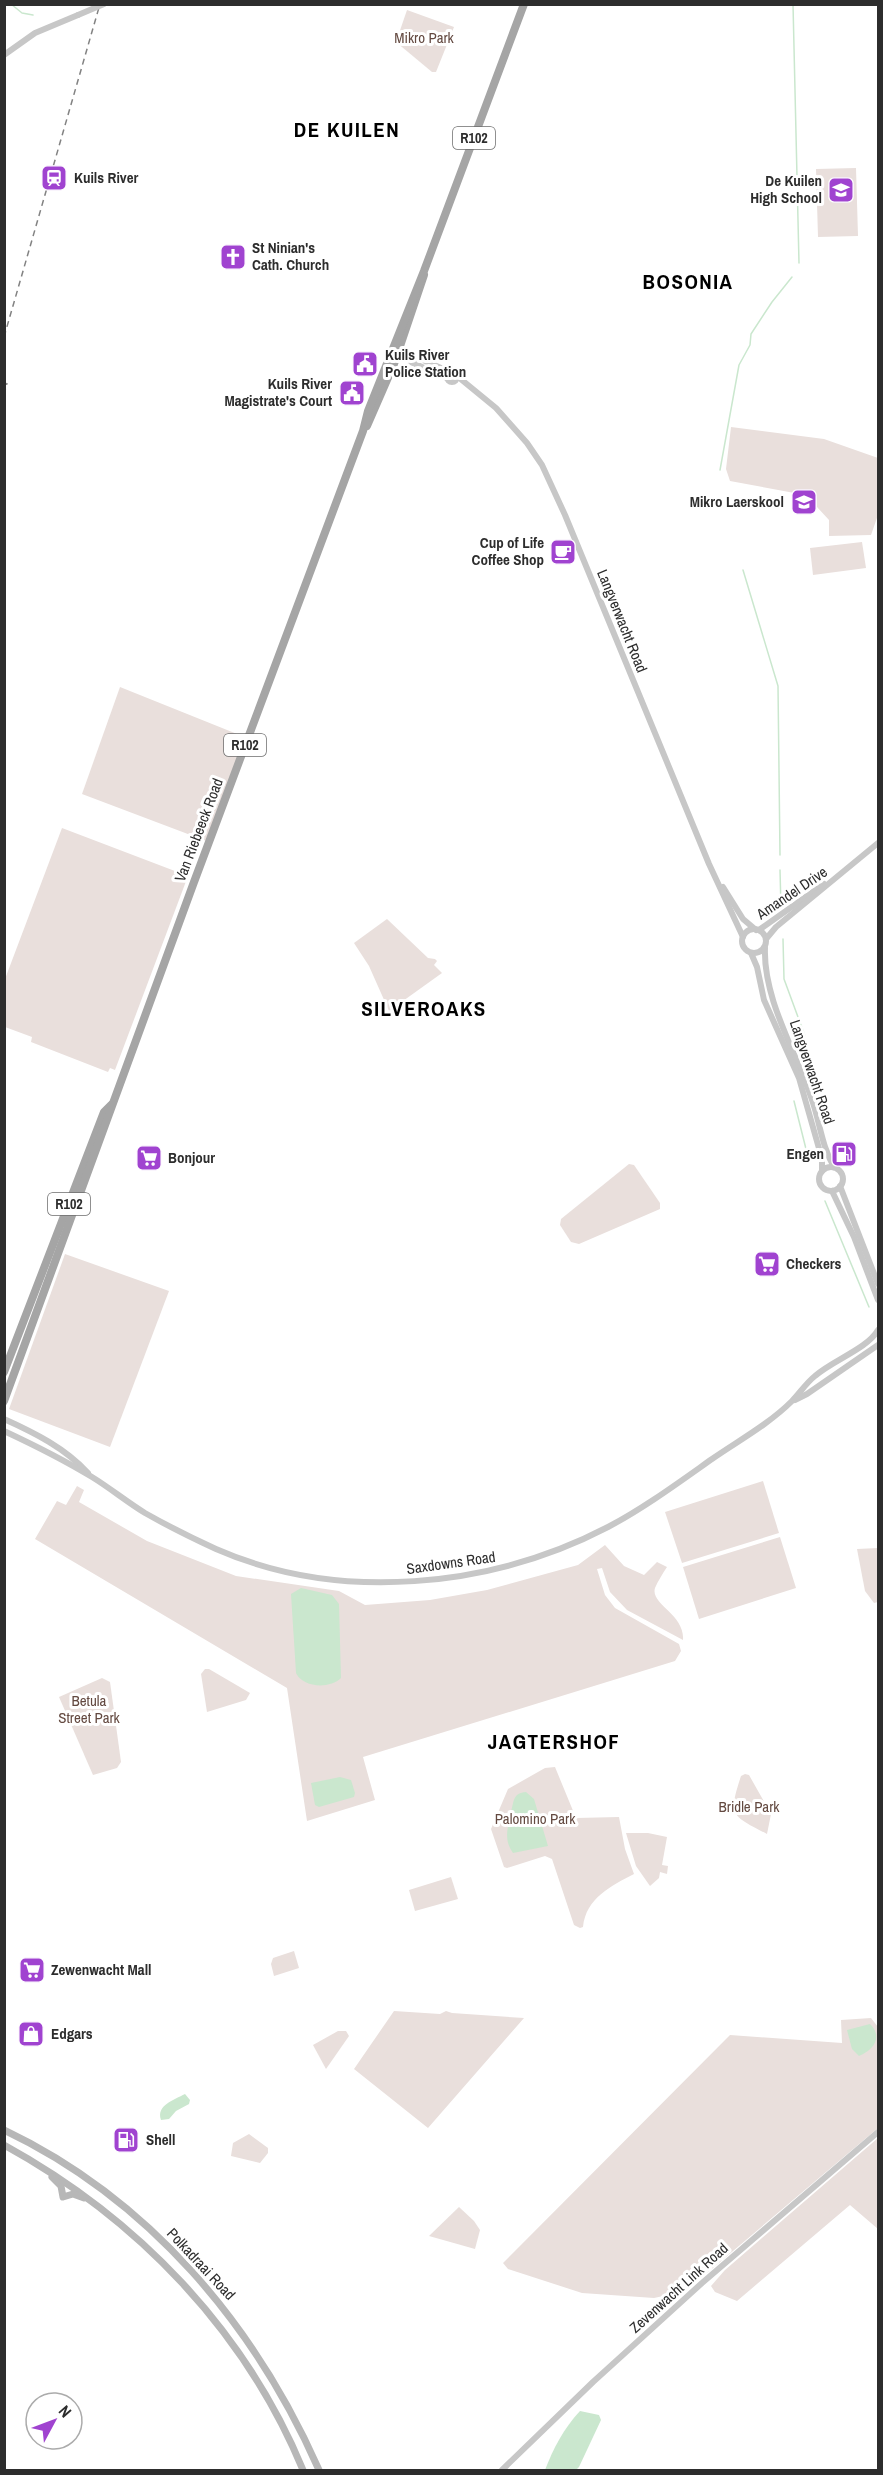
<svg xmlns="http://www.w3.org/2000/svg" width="883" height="2475" viewBox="0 0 883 2475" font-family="'Archivo Narrow',sans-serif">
<rect width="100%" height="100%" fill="#fff"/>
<g fill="#e9dfdc">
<polygon points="407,10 454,27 436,72 432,72 396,42"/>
<polygon points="856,168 858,236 818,237 816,169"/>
<polygon points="731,427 824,439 878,458 878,515 871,535 829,536 829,520 817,507 816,497 730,481 726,469"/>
<polygon points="862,542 866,568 813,575 810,548"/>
<polygon points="120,687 247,738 209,842 82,794"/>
<polygon points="62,828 188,876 115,1070 110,1068 108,1072 31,1042 32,1037 5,1027 5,979"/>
<polygon points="387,919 428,958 435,959 437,961 434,965 442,973 389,1011 369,966 354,943"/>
<polygon points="629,1164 634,1165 660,1203 660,1209 579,1244 571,1242 560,1225 561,1219"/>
<polygon points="65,1254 169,1291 110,1447 9,1409"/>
<polygon points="763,1481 779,1533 682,1563 665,1512"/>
<path d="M77,1486l7,4 -5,12 68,39 89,35 103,15 26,14 65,-5 57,-10 91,-25 27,-20 19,21 20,9 13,-13 10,5c-4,6 -9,14 -12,21 -5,16 30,26 28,52l-56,-30 -17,-18 -8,-24 -5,1 8,26 10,13 64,36 2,7 -6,10 -312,96 12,43 -68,21 -20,-133 -252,-149 22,-38 9,4z"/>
<polygon points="780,1537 796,1588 699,1619 683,1567"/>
<polygon points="878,1548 878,1602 874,1603 865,1591 857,1549"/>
<polygon points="205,1669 209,1669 250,1693 246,1700 207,1712 201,1674"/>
<polygon points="102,1678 110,1682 121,1762 117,1768 93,1775 59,1697"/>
<path d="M555,1767l21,51 43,-1 6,32 9,25c-23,12 -48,24 -51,53l-3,1 -6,-3 -22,-66 -7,-3 -38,12 -3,-1 -13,-38 17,-40 37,-21z"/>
<path d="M745,1774l4,1 22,39 -4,20c-36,-19 -39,-18 -26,-58z"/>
<polygon points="626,1833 648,1833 667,1837 662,1865 668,1866 667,1874 660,1872 659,1878 650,1886 636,1866"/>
<polygon points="451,1877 458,1899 415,1911 409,1890"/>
<polygon points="294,1951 299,1968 274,1976 271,1964 273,1958"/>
<polygon points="394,2011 440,2014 446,2011 452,2013 524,2018 428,2128 354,2069"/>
<polygon points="871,2018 878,2027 878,2128 694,2284 668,2295 654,2298 582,2293 508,2269 503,2263 730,2035 842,2043 841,2020"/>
<polygon points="338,2031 346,2031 349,2036 326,2069 313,2045"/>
<polygon points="249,2134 268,2148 268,2153 260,2163 231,2156 233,2143"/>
<polygon points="878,2138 878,2229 850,2205 737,2301 715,2292 711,2286 725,2270"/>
<polygon points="459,2207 474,2221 480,2230 475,2249 429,2236"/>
</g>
<g fill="#cae7ce">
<path d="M301,1588l31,7 7,9 2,74c-11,11 -38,10 -45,-5l-5,-79z"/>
<polygon points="340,1777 351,1780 355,1793 354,1797 319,1807 315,1805 311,1783"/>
<path d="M526,1792l8,7 14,47 -35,7c-10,-14 -5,-26 -2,-41 3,-11 2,-19 15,-20z"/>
<path d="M870,2024c13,13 4,26 -11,32l-7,-7 -5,-19z"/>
<path d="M185,2094l5,6 -1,4 -13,7 -7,8 -8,1c-5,-15 13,-20 24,-26z"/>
<path d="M580,2411l19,4 2,5 -22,47 -3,3h-31c8,-21 19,-42 35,-59z"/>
</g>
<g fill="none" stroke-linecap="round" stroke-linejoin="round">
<g stroke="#cae7ce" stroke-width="1.5">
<polyline points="11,4 22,13 33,15"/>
<polyline points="793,4 799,263"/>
<polyline points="720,470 739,365 750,345 751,334 772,302 792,277"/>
<polyline points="743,570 778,686 780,855"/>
<polyline points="780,870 781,908"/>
<polyline points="783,939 784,979 805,1036 804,1054"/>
<polyline points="794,1101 807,1153"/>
<polyline points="825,1201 869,1307"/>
</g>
<g stroke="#c7c7c7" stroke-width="6">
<polyline points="4,55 35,33 78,15"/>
<polyline points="396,348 450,372"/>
<polyline points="395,355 447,378"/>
<circle cx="452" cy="377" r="5"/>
<polyline points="457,376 496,408 527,443 542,465 565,515 709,864 743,937"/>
<polyline points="723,887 743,919 756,930"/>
<circle cx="754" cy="941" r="12"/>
<polyline points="759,930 824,884"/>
<polyline points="766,939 776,927 878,843"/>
<path d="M765,948c-2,50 30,102 46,149 9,24 10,48 23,70"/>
<polyline points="751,953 757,967 764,1000 799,1078 822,1159 822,1171"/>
<circle cx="831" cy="1179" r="12"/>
<polyline points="840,1186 878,1284"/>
<polyline points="832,1191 854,1237 878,1300"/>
<polyline points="795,1400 807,1394 878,1345"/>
<path d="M4,1419c31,14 61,29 84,54"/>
<path d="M4,1431c30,14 60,29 88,46 18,11 35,25 53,36 23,13 47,25 71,36 123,54 275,39 392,-22 36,-19 70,-44 104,-68 26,-18 57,-35 80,-58 8,-8 14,-18 23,-25 18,-16 52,-27 63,-46"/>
<polyline points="502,2470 593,2382 702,2283 878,2132"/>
</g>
<g stroke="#b7b7b7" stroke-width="7">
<path d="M4,2130c145,69 251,195 315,340"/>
<path d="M4,2145c133,73 241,185 299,325"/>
<polyline points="52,2177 61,2186 63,2197 73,2194 84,2198"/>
</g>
<g stroke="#a5a5a5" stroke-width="8">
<polyline points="367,426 394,364 424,275"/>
<polyline points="4,1372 104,1112 111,1105"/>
<polyline points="4,1401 194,882 363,431 368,411 424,271 524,4"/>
</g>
<g stroke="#828282" stroke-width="1.5" stroke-dasharray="6 4.5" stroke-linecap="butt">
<polyline points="4,337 100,4"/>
<polyline points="4,395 7,383"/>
</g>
<polyline stroke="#c7c7c7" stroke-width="6" points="78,15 104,4"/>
</g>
<defs>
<g id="station-square" transform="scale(1.35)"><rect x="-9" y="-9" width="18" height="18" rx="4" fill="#a043d0" stroke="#fff"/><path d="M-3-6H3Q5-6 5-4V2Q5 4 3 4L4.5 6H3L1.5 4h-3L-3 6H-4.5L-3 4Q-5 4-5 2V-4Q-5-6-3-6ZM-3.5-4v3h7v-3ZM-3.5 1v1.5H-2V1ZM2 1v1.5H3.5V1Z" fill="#fff"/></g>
<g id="school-square" transform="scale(1.35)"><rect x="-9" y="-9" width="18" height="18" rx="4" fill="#a043d0" stroke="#fff"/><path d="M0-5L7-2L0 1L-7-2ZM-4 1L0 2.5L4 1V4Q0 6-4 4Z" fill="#fff"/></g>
<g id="church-square" transform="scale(1.35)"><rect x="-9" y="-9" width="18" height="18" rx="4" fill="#a043d0" stroke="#fff"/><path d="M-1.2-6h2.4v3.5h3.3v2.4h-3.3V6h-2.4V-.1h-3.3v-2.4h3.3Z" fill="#fff"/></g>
<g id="civic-square" transform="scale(1.35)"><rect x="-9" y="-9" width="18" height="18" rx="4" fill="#a043d0" stroke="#fff"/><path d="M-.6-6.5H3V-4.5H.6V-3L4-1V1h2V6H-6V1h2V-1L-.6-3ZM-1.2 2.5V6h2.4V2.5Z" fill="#fff"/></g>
<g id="cafe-square" transform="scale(1.35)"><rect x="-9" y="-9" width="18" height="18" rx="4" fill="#a043d0" stroke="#fff"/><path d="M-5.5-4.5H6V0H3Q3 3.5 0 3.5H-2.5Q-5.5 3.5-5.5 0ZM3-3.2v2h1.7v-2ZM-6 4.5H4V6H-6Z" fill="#fff"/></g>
<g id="fuel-square" transform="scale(1.35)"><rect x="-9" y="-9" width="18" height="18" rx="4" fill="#a043d0" stroke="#fff"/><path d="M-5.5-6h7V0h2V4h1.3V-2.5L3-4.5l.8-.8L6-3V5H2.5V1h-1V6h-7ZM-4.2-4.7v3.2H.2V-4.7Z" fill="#fff"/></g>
<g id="supermarket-square" transform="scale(1.35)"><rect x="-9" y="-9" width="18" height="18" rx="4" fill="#a043d0" stroke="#fff"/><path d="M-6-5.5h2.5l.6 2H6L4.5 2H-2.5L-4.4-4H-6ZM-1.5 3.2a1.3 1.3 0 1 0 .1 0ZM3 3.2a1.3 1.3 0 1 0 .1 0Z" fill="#fff"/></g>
<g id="shop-square" transform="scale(1.35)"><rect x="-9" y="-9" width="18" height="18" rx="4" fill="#a043d0" stroke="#fff"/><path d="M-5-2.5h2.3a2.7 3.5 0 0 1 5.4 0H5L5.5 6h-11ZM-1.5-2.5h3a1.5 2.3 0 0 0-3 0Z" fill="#fff"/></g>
</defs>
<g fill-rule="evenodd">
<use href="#station-square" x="54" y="178"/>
<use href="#school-square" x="841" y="190"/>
<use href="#church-square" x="233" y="257"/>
<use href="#civic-square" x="365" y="364"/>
<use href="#civic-square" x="352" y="393"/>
<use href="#school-square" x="804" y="502"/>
<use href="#cafe-square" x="563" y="552"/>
<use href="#fuel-square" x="844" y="1154"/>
<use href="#supermarket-square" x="149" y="1158"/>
<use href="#supermarket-square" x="767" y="1264"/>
<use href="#supermarket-square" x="32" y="1970"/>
<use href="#shop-square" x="31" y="2034"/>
<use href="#fuel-square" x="126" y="2140"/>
</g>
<g text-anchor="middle" stroke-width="6" stroke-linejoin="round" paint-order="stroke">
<g fill="#fff" stroke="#6c6c6c" stroke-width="1.5">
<rect x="453" y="127" width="42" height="22" rx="4.5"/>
<rect x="224" y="734" width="42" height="22" rx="4.5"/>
<rect x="48" y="1193" width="42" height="22" rx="4.5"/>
</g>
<g font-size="14" font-weight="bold" fill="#2d2d2d">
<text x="474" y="143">R102</text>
<text x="245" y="750">R102</text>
<text x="69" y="1209">R102</text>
</g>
<g font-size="15" fill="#634940" stroke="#fff">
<text x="424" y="43">Mikro Park</text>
<text x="89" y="1706">Betula<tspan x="89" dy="17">Street Park</tspan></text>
<text x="749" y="1812">Bridle Park</text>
<text x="535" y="1824">Palomino Park</text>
</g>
<g font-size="15" font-weight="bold" fill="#2d2d2d" stroke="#fff" text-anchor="start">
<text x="74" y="183">Kuils River</text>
<text x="822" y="186" text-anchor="end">De Kuilen<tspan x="822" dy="17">High School</tspan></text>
<text x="252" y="253">St Ninian's<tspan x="252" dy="17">Cath. Church</tspan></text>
<text x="385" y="360">Kuils River<tspan x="385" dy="17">Police Station</tspan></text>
<text x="332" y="389" text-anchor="end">Kuils River<tspan x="332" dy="17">Magistrate's Court</tspan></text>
<text x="784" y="507" text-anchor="end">Mikro Laerskool</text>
<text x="544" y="548" text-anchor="end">Cup of Life<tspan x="544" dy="17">Coffee Shop</tspan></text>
<text x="824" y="1159" text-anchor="end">Engen</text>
<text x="168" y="1163">Bonjour</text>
<text x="786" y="1269">Checkers</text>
<text x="51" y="1975">Zewenwacht Mall</text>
<text x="51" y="2039">Edgars</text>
<text x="146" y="2145">Shell</text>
</g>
<g font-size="15" fill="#2d2d2d" stroke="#fff">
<text transform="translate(622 621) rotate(68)" y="5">Langverwacht Road</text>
<text transform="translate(199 830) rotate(-69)" y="5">Van Riebeeck Road</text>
<text transform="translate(792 893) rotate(-34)" y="5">Amandel Drive</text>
<text transform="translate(812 1072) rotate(71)" y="5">Langverwacht Road</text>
<text transform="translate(451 1563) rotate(-8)" y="5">Saxdowns Road</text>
<text transform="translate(201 2264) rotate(47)" y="5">Polkadraai Road</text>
<text transform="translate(679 2288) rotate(-42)" y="5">Zevenwacht Link Road</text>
</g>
<g font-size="21" font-weight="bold" letter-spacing="1.5" fill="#000" stroke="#fff">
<text x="347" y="137">DE KUILEN</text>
<text x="688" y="289">BOSONIA</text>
<text x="424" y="1016">SILVEROAKS</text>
<text x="554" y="1749">JAGTERSHOF</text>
</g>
</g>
<rect width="883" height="2475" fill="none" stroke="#2d2d2d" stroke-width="12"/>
<g transform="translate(54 2421) rotate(49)"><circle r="28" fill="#ffffff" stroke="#ababab" stroke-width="1.5"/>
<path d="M0-4.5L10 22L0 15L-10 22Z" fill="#a043d0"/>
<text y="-9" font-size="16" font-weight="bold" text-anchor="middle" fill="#2d2d2d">N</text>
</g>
</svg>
